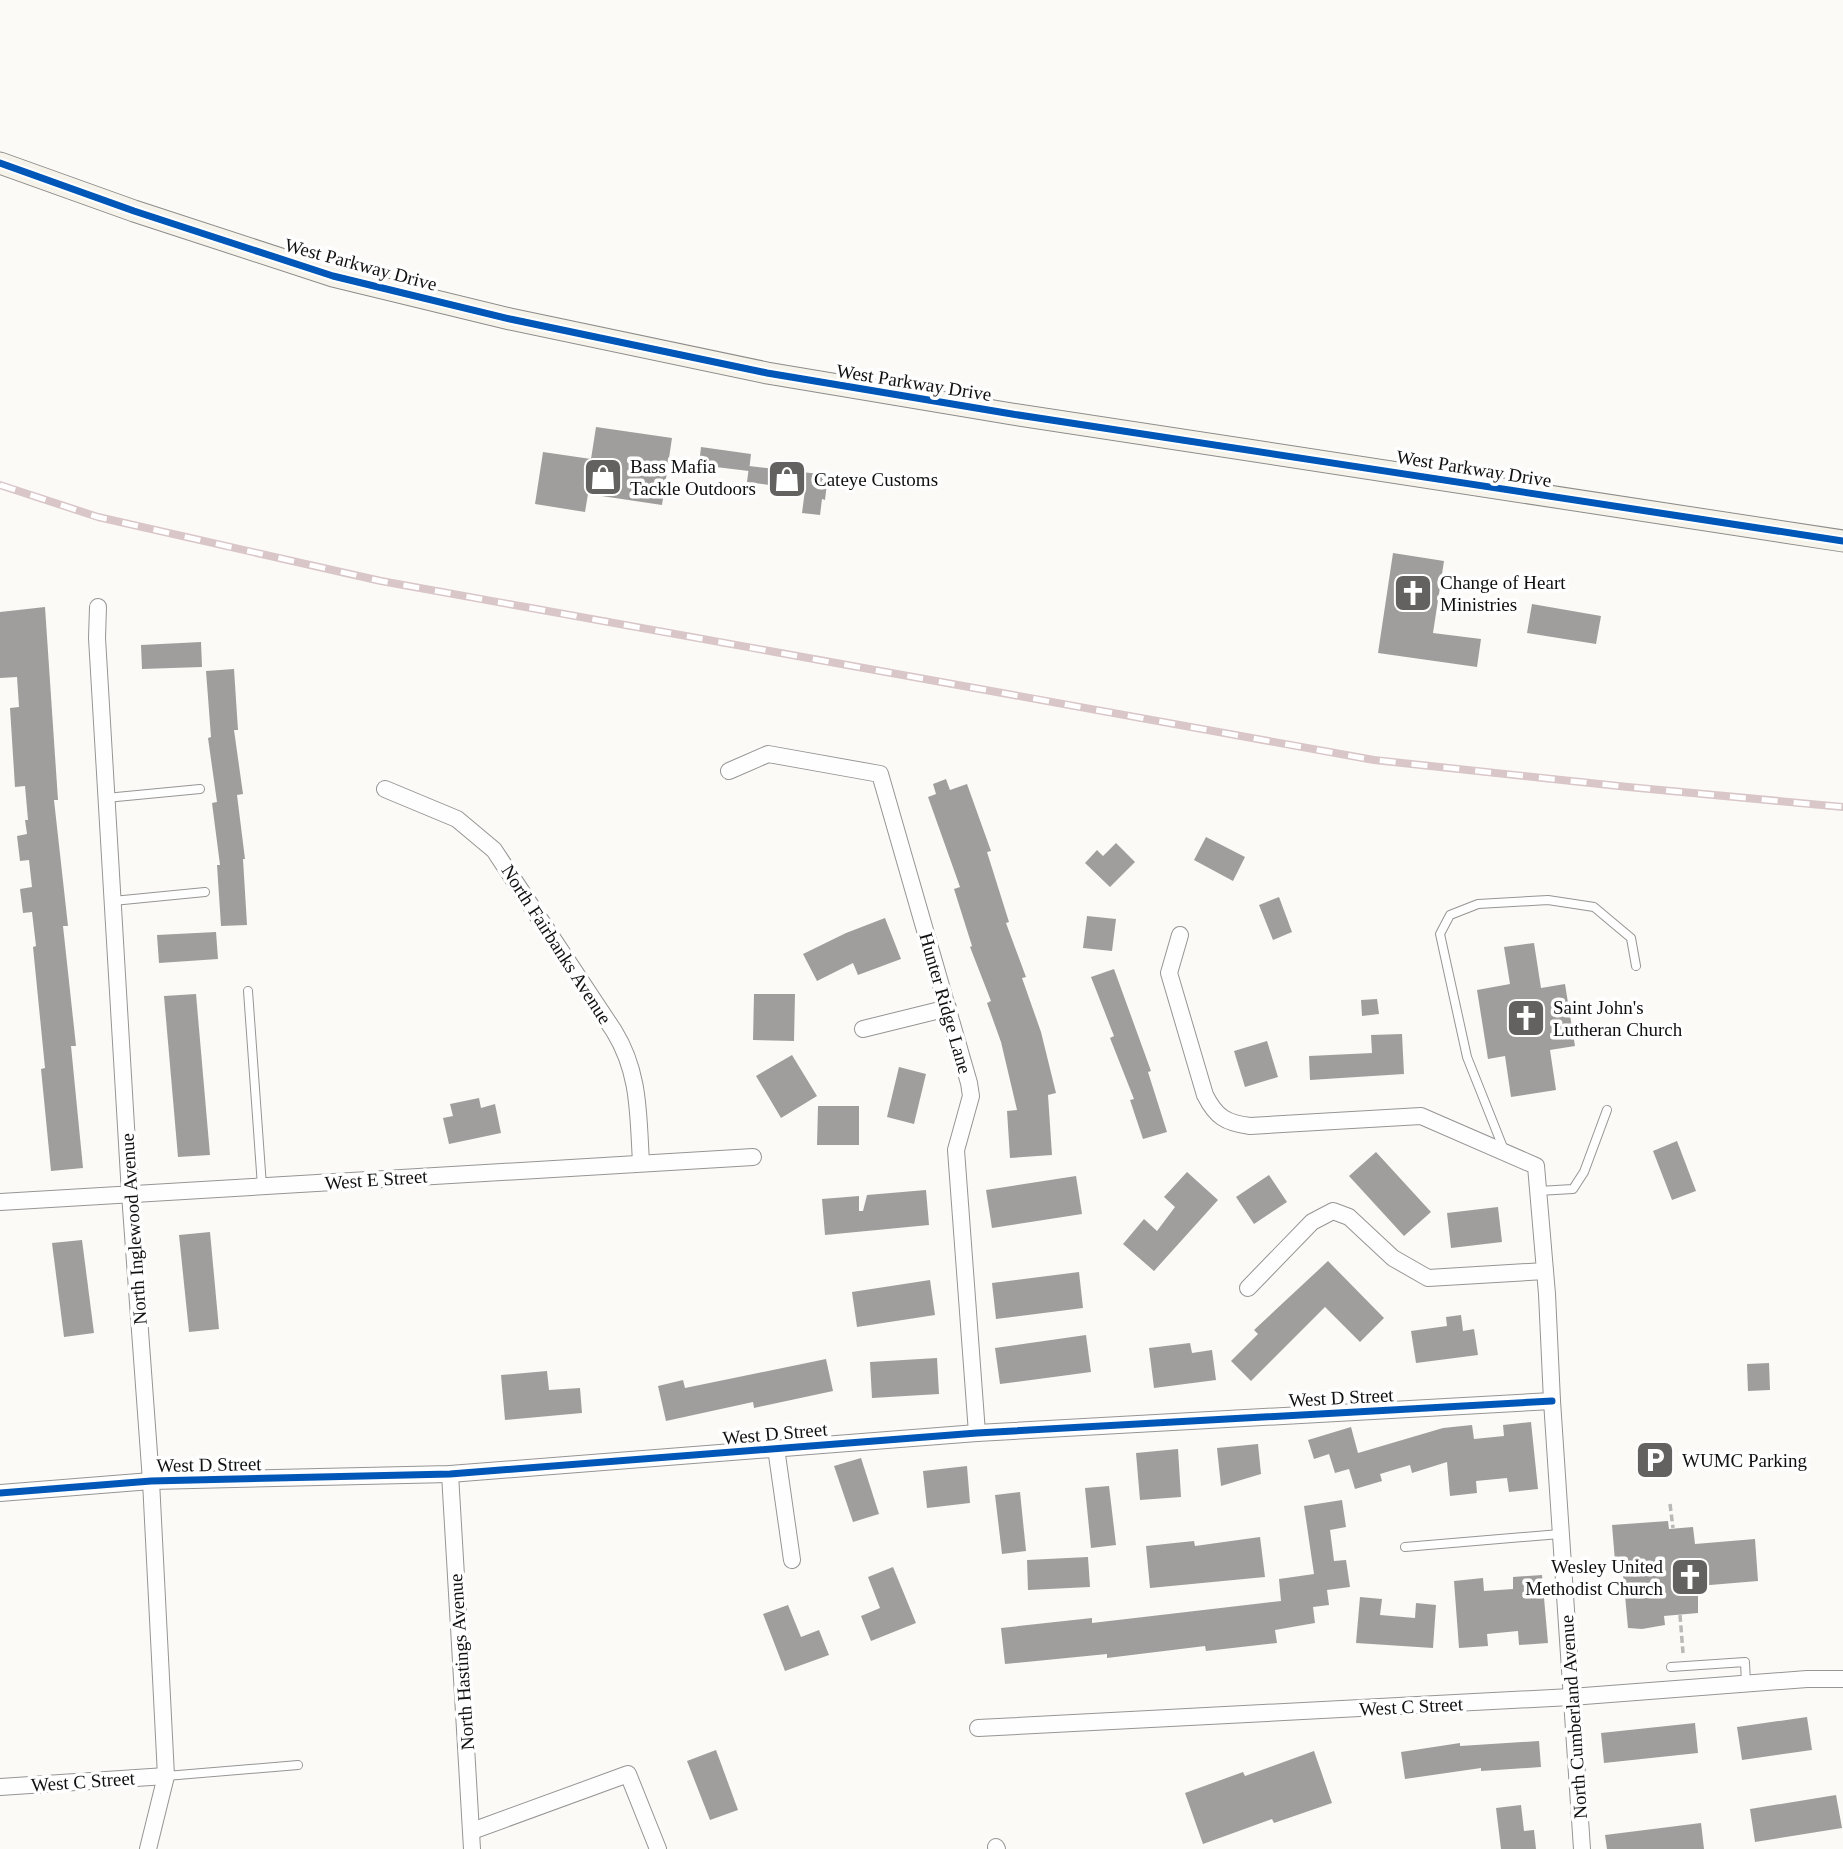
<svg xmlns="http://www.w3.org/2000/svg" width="1843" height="1849" viewBox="0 0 1843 1849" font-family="'Times New Roman',serif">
<rect width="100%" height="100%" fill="#fcfaf7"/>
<g fill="#a09e9c">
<polygon points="596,427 672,438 662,505 588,494 585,512 535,504 543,452 591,459"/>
<polygon points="701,447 751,454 749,471 699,465"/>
<polygon points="749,466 828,475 825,500 822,499 820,515 802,513 805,490 747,482"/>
<polygon points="1393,553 1444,561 1433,633 1481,639 1477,667 1378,653"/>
<polygon points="1532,604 1601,616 1596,644 1527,633"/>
<polygon points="45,607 58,800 54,800 68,926 63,926 76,1046 71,1046 83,1168 51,1171 41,1069 45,1068 33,947 36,946 32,912 23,913 20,889 32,887 29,860 20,861 17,836 27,834 25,820 28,820 25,786 15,787 10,708 19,707 17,677 0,678 0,612"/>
<polygon points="201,642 202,667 142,669 141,645"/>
<polygon points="234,669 238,730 234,730 243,794 237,795 245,859 243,859 247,925 221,926 217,865 220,865 212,803 217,802 208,738 211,737 206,671"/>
<polygon points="946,779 950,790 967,784 991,851 987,852 1009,922 1006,923 1026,977 1022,978 1041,1032 1056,1093 1048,1095 1052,1155 1010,1158 1007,1111 1017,1110 1001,1042 987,1003 991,1001 970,947 972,946 954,889 960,887 928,797 936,794 933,784"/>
<polygon points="1206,837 1245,857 1233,881 1194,860"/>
<polygon points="1116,843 1135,862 1110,887 1085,863 1097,850 1103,856"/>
<polygon points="1279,897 1292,932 1273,940 1259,905"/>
<polygon points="1087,916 1116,919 1112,951 1083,948"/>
<polygon points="885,918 901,959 858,975 853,963 817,981 803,954 846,933"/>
<polygon points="216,932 218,959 159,963 157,935"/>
<polygon points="1534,943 1541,988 1565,984 1575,1046 1550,1050 1556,1090 1511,1097 1505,1056 1488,1059 1477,990 1510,984 1504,947"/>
<polygon points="1114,969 1151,1071 1148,1072 1167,1132 1143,1139 1130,1100 1134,1099 1110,1038 1114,1036 1091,977"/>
<polygon points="196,994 210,1155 178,1157 164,996"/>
<polygon points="754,994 795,994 794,1041 753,1040"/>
<polygon points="1377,999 1379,1014 1362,1016 1361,1000"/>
<polygon points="1402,1034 1404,1074 1310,1080 1309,1056 1372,1053 1371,1035"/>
<polygon points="1267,1041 1278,1077 1245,1087 1234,1051"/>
<polygon points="792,1055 817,1096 781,1118 756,1076"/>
<polygon points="899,1067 926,1074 914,1124 887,1117"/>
<polygon points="479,1098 481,1108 495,1104 501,1133 449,1144 443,1118 453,1116 450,1104"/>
<polygon points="818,1106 859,1106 859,1145 817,1145"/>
<polygon points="1677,1141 1696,1191 1672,1200 1653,1151"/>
<polygon points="1376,1152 1431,1212 1404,1236 1349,1176"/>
<polygon points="1187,1172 1218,1200 1154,1271 1123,1244 1144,1219 1157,1231 1175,1207 1164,1197"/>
<polygon points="1269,1175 1287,1202 1254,1224 1236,1197"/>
<polygon points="1076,1176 1082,1214 992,1228 986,1190"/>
<polygon points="926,1190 929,1225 825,1235 822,1199 859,1196 859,1211 863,1211 867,1195"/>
<polygon points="1498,1207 1502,1242 1451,1248 1447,1213"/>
<polygon points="210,1232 219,1329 189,1332 179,1235"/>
<polygon points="82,1240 94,1333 64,1337 52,1243"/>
<polygon points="1328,1261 1384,1318 1360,1342 1325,1307 1251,1381 1231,1361 1258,1334 1254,1330"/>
<polygon points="1079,1272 1083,1308 996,1319 992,1283"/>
<polygon points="930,1280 935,1315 857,1327 852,1292"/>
<polygon points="1461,1315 1463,1331 1474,1329 1478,1355 1416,1363 1411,1331 1447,1326 1446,1317"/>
<polygon points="1086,1335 1091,1372 1000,1384 995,1348"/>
<polygon points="1190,1343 1192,1353 1212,1350 1216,1380 1154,1388 1149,1348"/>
<polygon points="937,1358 939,1394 872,1398 870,1362"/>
<polygon points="826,1359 833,1391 754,1408 753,1402 666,1421 658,1386 683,1380 685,1388"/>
<polygon points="1769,1363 1770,1390 1748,1391 1747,1364"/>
<polygon points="547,1371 549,1390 580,1388 582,1413 505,1420 501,1375"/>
<polygon points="1531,1422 1538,1489 1509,1492 1507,1478 1476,1481 1477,1493 1450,1496 1447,1462 1412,1473 1410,1465 1380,1474 1382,1481 1355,1489 1349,1469 1335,1473 1329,1454 1314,1459 1308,1440 1351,1427 1358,1453 1443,1428 1472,1425 1474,1439 1504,1436 1503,1425"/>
<polygon points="1258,1444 1261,1474 1221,1486 1217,1448"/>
<polygon points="1178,1449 1181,1497 1140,1500 1136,1453"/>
<polygon points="861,1458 879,1514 853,1522 834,1466"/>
<polygon points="967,1466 970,1503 927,1508 923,1471"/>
<polygon points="1109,1486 1116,1545 1091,1548 1085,1488"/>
<polygon points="1020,1492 1026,1551 1002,1554 995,1495"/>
<polygon points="1342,1500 1346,1527 1330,1530 1334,1561 1346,1560 1350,1587 1327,1590 1329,1605 1313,1607 1315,1623 1275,1630 1277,1643 1206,1651 1205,1646 1107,1658 1107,1654 1005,1664 1001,1628 1092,1618 1092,1623 1281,1601 1279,1579 1314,1574 1304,1506"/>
<polygon points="1668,1521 1669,1529 1693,1527 1695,1544 1755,1539 1758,1581 1698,1586 1698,1613 1664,1616 1665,1625 1642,1629 1628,1628 1623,1574 1616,1573 1612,1525"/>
<polygon points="1260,1537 1265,1577 1150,1588 1146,1546 1194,1541 1195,1546"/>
<polygon points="1088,1557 1090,1587 1028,1590 1027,1560"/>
<polygon points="893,1567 916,1623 871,1641 861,1616 880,1608 868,1577"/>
<polygon points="1542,1575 1548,1643 1519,1645 1518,1631 1487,1634 1488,1646 1459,1648 1454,1581 1483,1578 1484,1591 1513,1589 1513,1577"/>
<polygon points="1360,1597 1382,1599 1380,1615 1415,1618 1416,1603 1436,1605 1433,1648 1356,1643"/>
<polygon points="788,1605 801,1637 819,1630 829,1655 785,1671 763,1614"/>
<polygon points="1807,1717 1812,1750 1742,1760 1737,1727"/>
<polygon points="1695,1723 1698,1753 1604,1763 1601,1733"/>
<polygon points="1539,1741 1541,1767 1481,1771 1481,1768 1405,1779 1401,1752 1460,1743 1460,1746"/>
<polygon points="716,1750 738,1810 710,1820 687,1761"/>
<polygon points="1314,1751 1332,1803 1274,1823 1272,1819 1203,1844 1185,1793 1243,1772 1245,1776"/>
<polygon points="1836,1795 1842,1828 1755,1842 1750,1809"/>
<polygon points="1521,1805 1524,1831 1534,1830 1536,1849 1501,1849 1496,1808"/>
<polygon points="1701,1823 1704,1849 1607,1849 1605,1835"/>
</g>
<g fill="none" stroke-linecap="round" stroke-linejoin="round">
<g stroke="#969594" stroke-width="10">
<g id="lane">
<polyline points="106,798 200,789"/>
<polyline points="113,901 205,892"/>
<polyline points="248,991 262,1186"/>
<polyline points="1504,1150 1467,1057 1440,934 1450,915 1478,904 1548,900 1594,907 1631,938 1636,966"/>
<polyline points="1538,1191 1573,1189 1584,1172 1607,1110"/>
<polyline points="1405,1547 1560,1534"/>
<polyline points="1671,1667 1745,1662 1746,1684"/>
<polyline points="166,1776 298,1765"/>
</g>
</g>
<g stroke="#969594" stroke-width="18">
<g id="street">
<polyline points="98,607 97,638 130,1194 151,1481 166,1776 148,1849"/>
<polyline points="729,771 768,754 880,774 969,1083 971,1096 956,1150 977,1433"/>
<path d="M385,789l72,30 37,31 120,181c26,42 24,84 27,131"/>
<path d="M1180,935l-11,38 36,122c11,22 21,28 45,31l171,-10 115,50 11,128 5,107 30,448"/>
<polyline points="863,1029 948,1008"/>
<polyline points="0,1202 753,1157"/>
<polyline points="1248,1288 1312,1222 1333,1211 1349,1217 1393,1258 1428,1278 1545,1271"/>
<polyline points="776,1448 792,1560"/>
<polyline points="450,1474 472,1849"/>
<polyline points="0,1493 151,1481 450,1474 977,1433 1552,1401"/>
<polyline points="978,1728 1571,1697 1807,1679 1843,1679"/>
<polyline points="0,1787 166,1776"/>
<polyline points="472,1831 628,1774 658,1849"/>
<polyline points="996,1847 997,1849"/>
</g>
</g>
<g stroke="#8d8c8b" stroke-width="23">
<polyline id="secondary" points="0,163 134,211 333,276 510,319 767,373 1012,414 1843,541"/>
</g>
<g stroke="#b9b9b8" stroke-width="3.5" stroke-dasharray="7 3.5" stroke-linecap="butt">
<polyline points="1670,1504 1673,1528"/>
<polyline points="1579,1570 1615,1567"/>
<polyline points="1680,1615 1683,1653"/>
</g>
<use href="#lane" stroke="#fffefe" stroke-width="8"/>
<use href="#street" stroke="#fffefe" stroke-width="16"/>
<use href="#secondary" stroke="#f6f3eb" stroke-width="21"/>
<g stroke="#d9c6c9" stroke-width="8">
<polyline id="rail" points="0,485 98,517 381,581 1374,760 1628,787 1843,807"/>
</g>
<use href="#rail" stroke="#fff" stroke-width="5" stroke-dasharray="16" stroke-linecap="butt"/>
<g stroke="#fff" stroke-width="11">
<g id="cycleway">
<polyline points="0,163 134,211 333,276 510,319 767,373 1012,414 1843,541"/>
<polyline points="0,1493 151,1481 450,1474 977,1433 1552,1401"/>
</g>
</g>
<use href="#cycleway" stroke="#0057b8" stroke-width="7"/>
</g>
<defs>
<g id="shop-square" transform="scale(2.0125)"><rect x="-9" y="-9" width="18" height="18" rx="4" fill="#636261" stroke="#fff"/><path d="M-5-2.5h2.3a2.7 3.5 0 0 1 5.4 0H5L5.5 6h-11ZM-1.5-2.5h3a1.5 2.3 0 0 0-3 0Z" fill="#fff"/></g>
<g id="church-square" transform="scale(2.0125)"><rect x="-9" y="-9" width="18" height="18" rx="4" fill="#636261" stroke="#fff"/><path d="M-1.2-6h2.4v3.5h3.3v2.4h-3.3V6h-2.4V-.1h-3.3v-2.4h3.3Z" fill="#fff"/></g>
<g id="parking-square" transform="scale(2.0125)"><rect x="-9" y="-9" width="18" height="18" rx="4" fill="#636261" stroke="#fff"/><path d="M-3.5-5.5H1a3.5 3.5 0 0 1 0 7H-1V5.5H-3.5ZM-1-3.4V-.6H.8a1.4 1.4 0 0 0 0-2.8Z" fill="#fff"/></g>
</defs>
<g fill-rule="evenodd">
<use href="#shop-square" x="603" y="477"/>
<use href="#shop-square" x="787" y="479"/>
<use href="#church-square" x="1413" y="593"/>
<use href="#church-square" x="1526" y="1018"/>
<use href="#parking-square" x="1655" y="1460"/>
<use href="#church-square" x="1690" y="1577"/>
</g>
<g text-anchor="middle" stroke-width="7" stroke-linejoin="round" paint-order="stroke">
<g font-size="19" fill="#101010" stroke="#fff">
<text transform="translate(361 264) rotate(15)" y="7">West Parkway Drive</text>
<text transform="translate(914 382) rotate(9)" y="7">West Parkway Drive</text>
<text transform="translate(1474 468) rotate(9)" y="7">West Parkway Drive</text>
<text transform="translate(557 944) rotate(57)" y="7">North Fairbanks Avenue</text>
<text transform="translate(946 1003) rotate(74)" y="7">Hunter Ridge Lane</text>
<text transform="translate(376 1179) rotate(-4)" y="7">West E Street</text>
<text transform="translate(133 1229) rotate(-94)" y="7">North Inglewood Avenue</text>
<text transform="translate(1341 1397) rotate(-3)" y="7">West D Street</text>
<text transform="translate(775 1433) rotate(-5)" y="7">West D Street</text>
<text transform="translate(209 1464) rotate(-1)" y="7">West D Street</text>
<text transform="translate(461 1662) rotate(-94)" y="7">North Hastings Avenue</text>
<text transform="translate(1411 1706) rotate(-3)" y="7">West C Street</text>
<text transform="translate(1573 1717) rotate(-94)" y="7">North Cumberland Avenue</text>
<text transform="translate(83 1781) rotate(-4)" y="7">West C Street</text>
</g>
<g font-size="19" fill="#101010" stroke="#fff" text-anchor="start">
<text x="630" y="473">Bass Mafia<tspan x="630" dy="22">Tackle Outdoors</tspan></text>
<text x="814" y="486">Cateye Customs</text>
<text x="1440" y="589">Change of Heart<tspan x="1440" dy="22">Ministries</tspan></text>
<text x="1553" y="1014">Saint John's<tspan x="1553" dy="22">Lutheran Church</tspan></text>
<text x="1682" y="1467">WUMC Parking</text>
<text x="1663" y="1573" text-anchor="end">Wesley United<tspan x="1663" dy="22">Methodist Church</tspan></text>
</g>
</g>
</svg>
